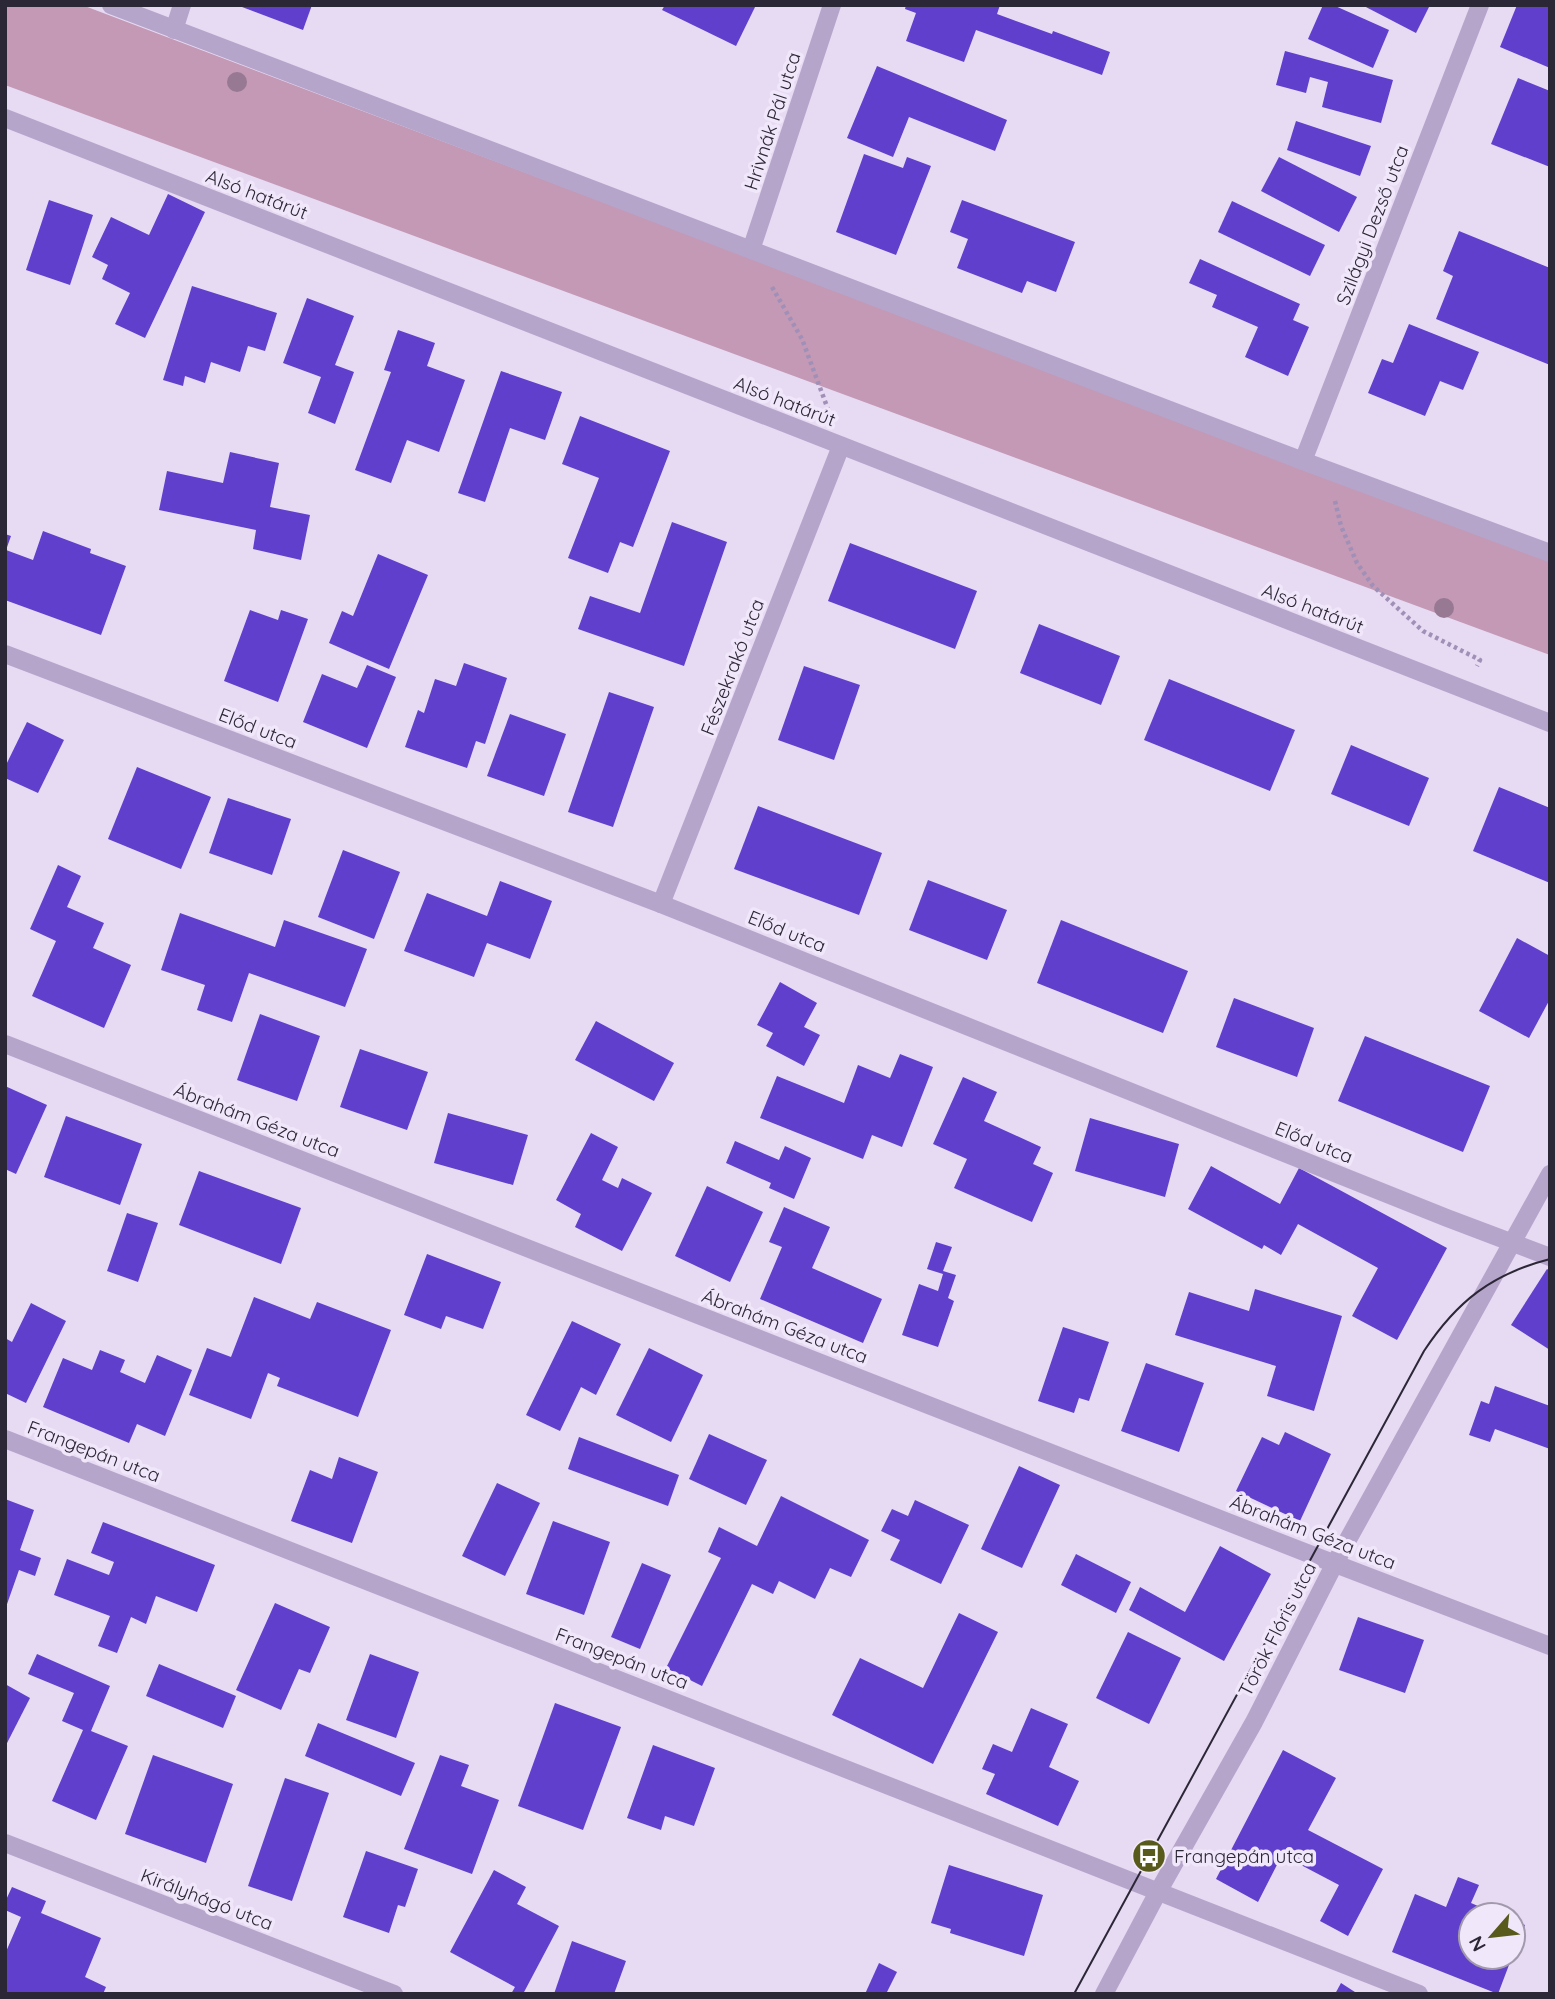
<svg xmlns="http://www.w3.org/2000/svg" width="1555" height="1999" viewBox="0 0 1555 1999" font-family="Quicksand,sans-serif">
<rect width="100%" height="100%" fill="#e7daf3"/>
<polygon fill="#c399b5" points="5,5 82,5 1550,560 1550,655 5,85"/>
<g fill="#5f3fcc">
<polygon points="243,5 312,5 303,30 242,7"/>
<polygon points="665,5 756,5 736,46 662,10"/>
<polygon points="906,5 1000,5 997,14 1052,34 1053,31 1110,52 1102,75 976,30 964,62 906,41 916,13 905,9"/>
<polygon points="1323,5 1333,5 1389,30 1373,68 1308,39"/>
<polygon points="1362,5 1430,5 1416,33"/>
<polygon points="1517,5 1550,5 1550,68 1500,47"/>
<polygon points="1285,51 1393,80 1381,123 1322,107 1328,82 1310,77 1306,93 1276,85"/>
<polygon points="877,66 1007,120 995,151 909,117 893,157 847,138"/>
<polygon points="1518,78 1550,91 1550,167 1491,144"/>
<polygon points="1296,121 1371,146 1360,176 1287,150"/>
<polygon points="864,154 903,168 907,157 931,166 896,255 836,232"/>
<polygon points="1279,157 1357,197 1339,232 1261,191"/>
<polygon points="168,194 205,212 145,338 115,324 130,293 102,279 108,265 92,257 111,217 149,235"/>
<polygon points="49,200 93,215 70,285 26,270"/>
<polygon points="962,200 1075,242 1056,292 1027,281 1022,293 957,268 968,239 950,232"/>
<polygon points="1232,201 1325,245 1310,276 1218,232"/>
<polygon points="1459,231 1550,268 1550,365 1436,319 1453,276 1443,271"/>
<polygon points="1200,259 1300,304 1293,320 1309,327 1288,376 1245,357 1258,327 1212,307 1217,295 1189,283"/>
<polygon points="192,286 277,313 265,351 248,346 240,372 211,362 205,383 185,376 183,386 163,380"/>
<polygon points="307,298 354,316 335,365 354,372 335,424 308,413 321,377 283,363"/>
<polygon points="1409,324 1479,352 1463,390 1440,381 1425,416 1368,393 1382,359 1393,363"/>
<polygon points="398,330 435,343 427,366 465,380 439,452 407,440 391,483 355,470 391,372 384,370"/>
<polygon points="501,371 562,392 545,440 510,428 485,502 458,493"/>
<polygon points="580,416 670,451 633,547 620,542 608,573 568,558 599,478 562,464"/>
<polygon points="230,452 279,463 270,507 310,515 301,560 253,549 256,530 159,510 167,471 223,483"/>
<polygon points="672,522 727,542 684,666 578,629 590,596 640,613"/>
<polygon points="43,531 91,549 90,553 126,566 101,635 5,600 5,534 11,536 6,550 33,560"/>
<polygon points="850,543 977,591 955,649 828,601"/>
<polygon points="378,554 428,575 389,669 329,643 342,611 353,616"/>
<polygon points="250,610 278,620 281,610 308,619 278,702 224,681"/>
<polygon points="1039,624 1120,656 1101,705 1020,673"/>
<polygon points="464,663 507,678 485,744 476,741 467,768 405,747 418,710 424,713 435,679 456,686"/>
<polygon points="367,665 396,677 367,748 303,722 322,674 357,688"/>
<polygon points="804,666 860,685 834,760 778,740"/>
<polygon points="1169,679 1295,730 1270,791 1144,740"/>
<polygon points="609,692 654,707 613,827 568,812"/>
<polygon points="510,714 566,734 544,796 487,776"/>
<polygon points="27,722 64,740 38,793 5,778 5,767"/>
<polygon points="1351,745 1429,778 1409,826 1331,794"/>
<polygon points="137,767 211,797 181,869 108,839"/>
<polygon points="1499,787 1550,808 1550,883 1473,851"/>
<polygon points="228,798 291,819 272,875 209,853"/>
<polygon points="758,806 882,853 859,915 734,869"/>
<polygon points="343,850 400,872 374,939 318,917"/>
<polygon points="58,865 81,876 67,907 104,923 93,948 131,965 104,1028 32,996 56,941 30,929"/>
<polygon points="928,880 1007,910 987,960 909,930"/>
<polygon points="500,881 552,901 530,959 487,943 474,977 404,951 427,893 487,916"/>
<polygon points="180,913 275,947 284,920 367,949 345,1007 249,973 232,1022 197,1010 205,985 161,970"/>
<polygon points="1061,920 1188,971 1163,1033 1037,983"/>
<polygon points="1517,938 1550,956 1550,999 1529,1038 1479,1011"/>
<polygon points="780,982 817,1003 804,1027 820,1035 804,1066 766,1046 773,1033 757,1025"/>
<polygon points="1234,998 1314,1028 1297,1077 1216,1047"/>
<polygon points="260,1014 320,1036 297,1101 237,1080"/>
<polygon points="596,1021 674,1063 654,1101 575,1060"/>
<polygon points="1365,1036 1490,1086 1463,1152 1338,1101"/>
<polygon points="360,1049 428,1072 407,1130 340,1107"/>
<polygon points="900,1054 933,1067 902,1147 872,1135 863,1159 760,1118 777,1076 844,1103 858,1065 890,1078"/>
<polygon points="963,1077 997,1092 984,1121 1041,1147 1033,1164 1053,1173 1032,1222 954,1188 967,1159 933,1144"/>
<polygon points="5,1086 47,1105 16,1174 5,1169"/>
<polygon points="448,1113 528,1135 513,1185 434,1163"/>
<polygon points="66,1116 142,1144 120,1205 44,1177"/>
<polygon points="1090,1118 1179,1144 1165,1197 1075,1171"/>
<polygon points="591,1133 618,1147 602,1180 618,1188 622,1178 652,1193 622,1251 575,1227 581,1214 556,1200"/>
<polygon points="735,1141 779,1160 785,1146 811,1158 794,1199 769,1188 771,1183 726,1163"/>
<polygon points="1211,1166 1280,1204 1299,1168 1447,1248 1397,1340 1352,1316 1378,1268 1298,1224 1281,1255 1264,1245 1262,1249 1188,1209"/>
<polygon points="199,1171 301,1208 281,1264 179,1225"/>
<polygon points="707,1186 763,1212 730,1282 675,1256"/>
<polygon points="784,1207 830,1227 812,1268 882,1299 863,1343 760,1299 782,1247 769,1242"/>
<polygon points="127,1213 158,1223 138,1282 107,1271"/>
<polygon points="936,1242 952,1247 943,1271 956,1275 948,1298 954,1301 938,1347 902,1335 919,1284 938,1291 943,1274 927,1269"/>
<polygon points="427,1254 501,1282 483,1329 446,1316 441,1329 404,1315"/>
<polygon points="1547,1269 1550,1271 1550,1350 1511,1325"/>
<polygon points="1255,1289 1342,1316 1314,1411 1267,1396 1276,1366 1175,1335 1189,1292 1249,1311"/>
<polygon points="254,1297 310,1319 317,1302 391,1330 358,1417 277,1386 280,1378 268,1373 251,1419 189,1395 207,1348 231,1357"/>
<polygon points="31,1303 66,1321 26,1403 5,1393 5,1338 12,1342"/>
<polygon points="572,1321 621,1344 596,1395 581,1387 560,1431 526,1415"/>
<polygon points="1063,1327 1109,1342 1089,1401 1079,1398 1074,1413 1038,1401"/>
<polygon points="649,1348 703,1375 671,1442 616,1415"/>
<polygon points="100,1350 125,1360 120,1372 145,1383 157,1355 192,1370 165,1436 137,1424 129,1443 43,1407 63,1358 92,1370"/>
<polygon points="1146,1363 1204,1383 1179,1452 1121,1431"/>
<polygon points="1495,1386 1550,1406 1550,1449 1495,1429 1490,1442 1469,1435 1481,1401 1489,1404"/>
<polygon points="1285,1432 1331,1454 1300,1521 1236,1491 1262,1437 1279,1445"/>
<polygon points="709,1434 767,1460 746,1505 689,1479"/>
<polygon points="579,1437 679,1475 668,1506 568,1469"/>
<polygon points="339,1457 378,1472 352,1543 291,1521 310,1470 332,1479"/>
<polygon points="1019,1466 1060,1485 1022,1568 981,1549"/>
<polygon points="497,1483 540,1503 505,1576 462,1556"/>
<polygon points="781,1496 869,1540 851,1577 830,1568 815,1599 779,1581 773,1594 752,1584 702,1686 666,1668 721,1558 708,1552 719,1527 757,1546"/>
<polygon points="5,1499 34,1510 20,1550 41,1558 35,1576 19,1570 6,1607"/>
<polygon points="915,1500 969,1525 941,1584 890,1560 900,1540 881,1531 892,1509 908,1516"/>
<polygon points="553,1521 610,1542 584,1615 526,1594"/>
<polygon points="103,1522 215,1565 197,1612 156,1596 146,1624 131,1617 117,1653 98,1646 110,1616 54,1595 67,1559 109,1575 114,1562 91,1553"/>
<polygon points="1220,1546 1271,1574 1224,1661 1129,1610 1140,1587 1185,1612"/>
<polygon points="1076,1554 1131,1582 1116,1613 1061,1585"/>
<polygon points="642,1563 671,1575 640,1649 611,1637"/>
<polygon points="275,1603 330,1627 310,1673 299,1669 281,1710 236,1690"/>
<polygon points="959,1613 998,1632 933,1764 832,1715 860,1658 923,1688"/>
<polygon points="1358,1617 1424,1640 1405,1693 1339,1670"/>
<polygon points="1128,1632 1181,1658 1149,1724 1096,1698"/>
<polygon points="37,1654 110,1686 91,1731 128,1746 96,1820 52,1801 83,1730 62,1721 74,1693 28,1674"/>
<polygon points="370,1654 419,1672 396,1738 346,1720"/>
<polygon points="159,1664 236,1696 223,1728 146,1696"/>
<polygon points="5,1684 30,1698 5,1747"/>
<polygon points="555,1703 621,1727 583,1830 518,1806"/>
<polygon points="1031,1708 1068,1724 1049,1767 1079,1781 1058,1826 986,1794 995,1774 982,1769 993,1744 1012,1752"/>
<polygon points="318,1723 415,1763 401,1796 305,1756"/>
<polygon points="653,1745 715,1768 694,1826 665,1816 661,1830 627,1818"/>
<polygon points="1283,1750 1336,1778 1308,1830 1383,1869 1348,1936 1320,1921 1339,1885 1282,1855 1258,1902 1216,1879"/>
<polygon points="153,1755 233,1784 206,1863 125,1834"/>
<polygon points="440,1755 469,1765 461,1786 499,1800 472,1874 404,1849"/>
<polygon points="285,1778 329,1793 292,1901 248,1886"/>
<polygon points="366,1851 418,1869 405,1907 398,1905 389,1933 343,1917"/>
<polygon points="949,1865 1043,1895 1024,1956 950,1933 951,1929 931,1923"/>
<polygon points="494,1870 526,1887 517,1904 559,1926 523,1994 511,1994 515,1987 450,1952"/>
<polygon points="1458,1877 1479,1885 1471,1903 1499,1915 1471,1915 1471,1957 1512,1957 1498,1994 1392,1952 1415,1894 1446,1907"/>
<polygon points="12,1887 46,1901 41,1913 101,1938 85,1977 106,1987 103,1994 5,1994 5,1954 21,1917 5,1910 5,1902"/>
<polygon points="1513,1920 1525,1925 1513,1954"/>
<polygon points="572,1941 626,1961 614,1994 554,1994"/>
<polygon points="879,1963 897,1972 886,1994 865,1994"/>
<polygon points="1341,1983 1358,1994 1335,1994"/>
</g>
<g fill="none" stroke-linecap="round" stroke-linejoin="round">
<g stroke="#a090b7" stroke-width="4.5" stroke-dasharray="3.5 3.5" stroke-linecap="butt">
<polyline points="772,287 802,339 829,412"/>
<polyline points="1335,501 1341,526 1357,563 1373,586 1423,631 1480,660 1477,666"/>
</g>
<g stroke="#b6a5cb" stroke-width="18">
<polyline points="111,5 1303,461 1550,553"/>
<polyline points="174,30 182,5"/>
<polyline points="5,118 1550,723"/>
<polyline points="751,250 832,5"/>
<polyline points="1303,461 1480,5"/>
<polyline points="5,654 661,904 1447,1218 1550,1257"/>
<polyline points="661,904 841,446"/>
<polyline points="5,1044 1312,1555 1550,1646"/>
<polyline points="5,1439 1419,1994"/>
<polyline points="5,1843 394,1994"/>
<polyline points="1104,1994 1158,1892 1254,1722 1335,1563 1550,1174"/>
</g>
<path stroke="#2c2737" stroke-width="2" d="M1074,1994l350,-643c33,-50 68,-77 126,-92"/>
</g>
<g fill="#977994">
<circle cx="237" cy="82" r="10"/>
<circle cx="1444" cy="608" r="10"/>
</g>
<defs>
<g id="bus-disc" transform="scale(1.75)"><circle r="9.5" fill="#575a1a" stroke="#f1e7fa"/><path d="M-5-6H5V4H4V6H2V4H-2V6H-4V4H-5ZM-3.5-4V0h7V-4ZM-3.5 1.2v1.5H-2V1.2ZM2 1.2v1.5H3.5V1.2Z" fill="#fff"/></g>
</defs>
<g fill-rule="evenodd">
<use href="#bus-disc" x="1149" y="1856"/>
</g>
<g text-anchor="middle" stroke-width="7" stroke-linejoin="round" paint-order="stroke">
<g font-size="19" fill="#2c2737" stroke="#f1e7fa">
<text transform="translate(772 121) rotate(-72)" y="7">Hrivnák Pál utca</text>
<text transform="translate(257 194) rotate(21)" y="7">Alsó határút</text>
<text transform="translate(1372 225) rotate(-69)" y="7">Szilágyi Dezső utca</text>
<text transform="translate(785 401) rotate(21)" y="7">Alsó határút</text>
<text transform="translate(1313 608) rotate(21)" y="7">Alsó határút</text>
<text transform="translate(732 667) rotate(-69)" y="7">Fészekrakó utca</text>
<text transform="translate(258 728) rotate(21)" y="7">Előd utca</text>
<text transform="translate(787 931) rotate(22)" y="7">Előd utca</text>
<text transform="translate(257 1120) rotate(21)" y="7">Ábrahám Géza utca</text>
<text transform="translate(1314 1142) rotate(22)" y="7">Előd utca</text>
<text transform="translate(785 1326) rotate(21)" y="7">Ábrahám Géza utca</text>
<text transform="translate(94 1451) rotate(21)" y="7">Frangepán utca</text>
<text transform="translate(1313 1532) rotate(21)" y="7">Ábrahám Géza utca</text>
<text transform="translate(1277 1629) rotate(-63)" y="7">Török Flóris utca</text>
<text transform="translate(622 1658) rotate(21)" y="7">Frangepán utca</text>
<text transform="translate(207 1899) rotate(21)" y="7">Királyhágó utca</text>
</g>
<g font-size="19" fill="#2c2737" stroke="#f1e7fa" text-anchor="start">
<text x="1174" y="1863">Frangepán utca</text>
</g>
</g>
<rect width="1555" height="1999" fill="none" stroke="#2c2737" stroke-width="14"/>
<g transform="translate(1492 1936) rotate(242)"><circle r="33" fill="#f1e7fa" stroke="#a29aac" stroke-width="2"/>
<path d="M0-5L12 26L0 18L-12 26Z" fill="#575a1a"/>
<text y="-10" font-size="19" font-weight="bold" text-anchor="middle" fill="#2c2737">N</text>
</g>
</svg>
